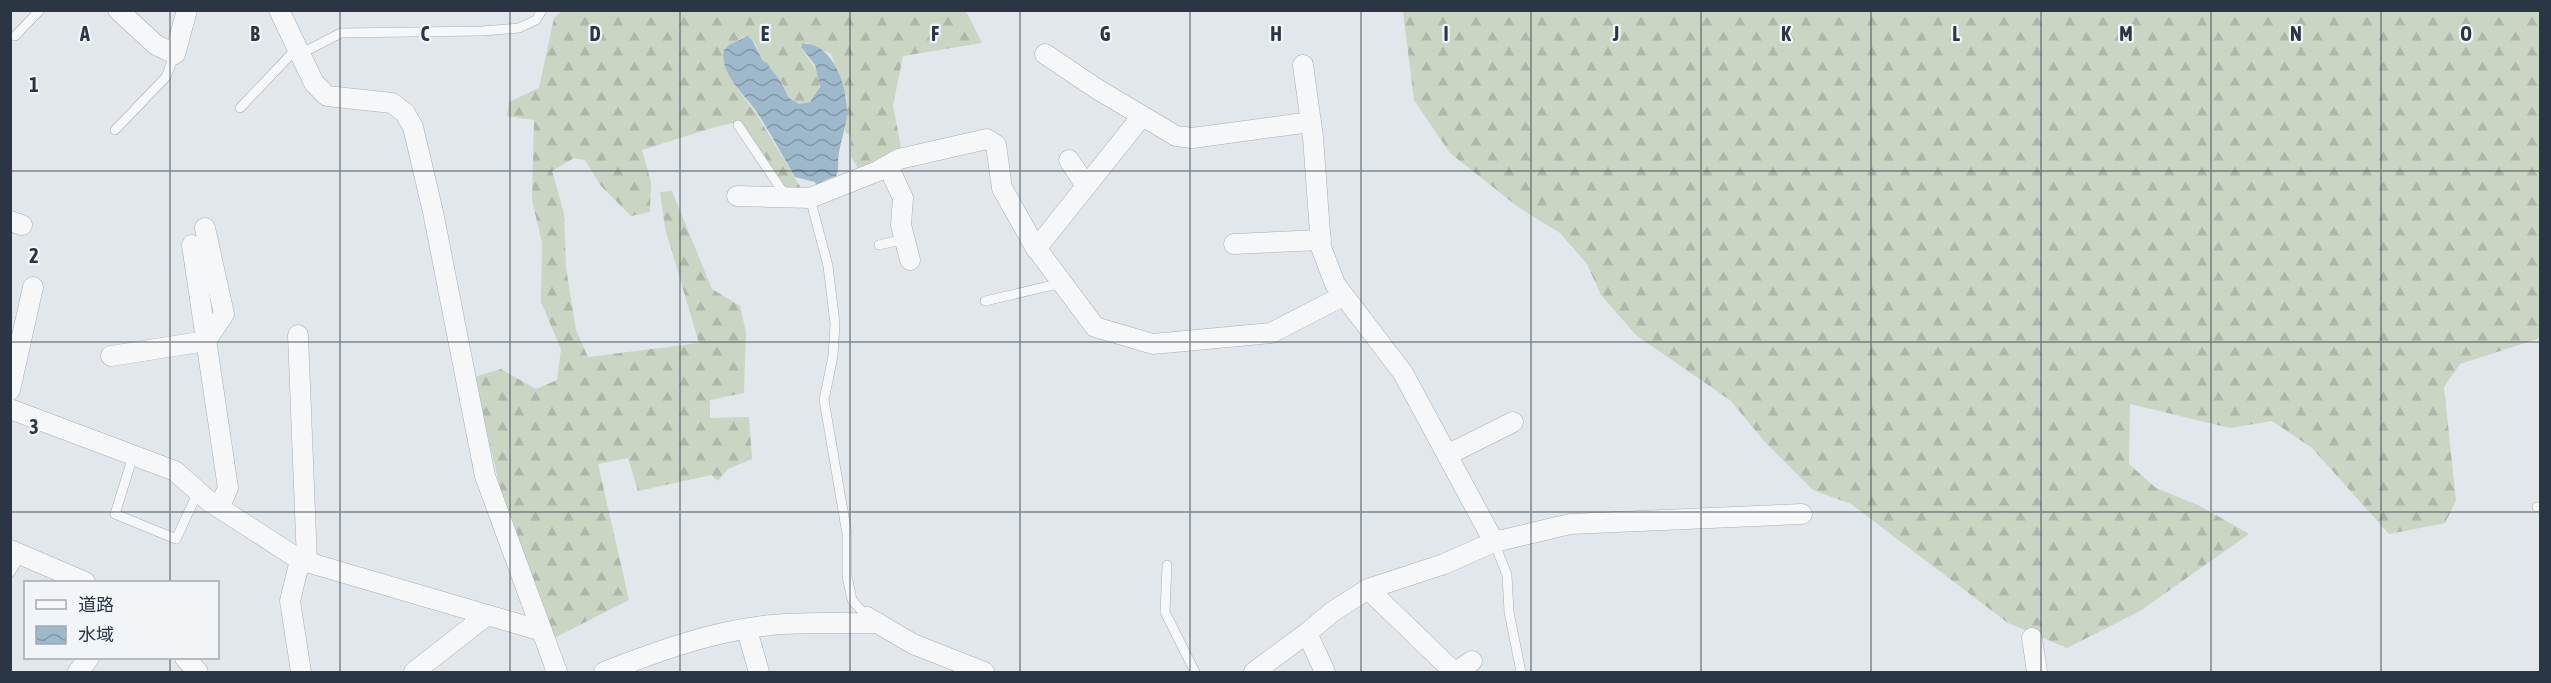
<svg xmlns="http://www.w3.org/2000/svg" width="2551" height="683" viewBox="0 0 2551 683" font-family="'Asap Condensed','Noto Sans JP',sans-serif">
<defs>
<pattern id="forest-firs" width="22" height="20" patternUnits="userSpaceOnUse" patternTransform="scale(1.5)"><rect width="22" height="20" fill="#cad5c3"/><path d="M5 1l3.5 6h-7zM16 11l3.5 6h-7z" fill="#aeb7a9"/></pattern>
<pattern id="water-waves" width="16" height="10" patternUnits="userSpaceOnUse" patternTransform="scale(1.5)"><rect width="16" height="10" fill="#9db9cb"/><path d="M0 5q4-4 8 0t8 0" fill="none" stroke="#8097a6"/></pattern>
</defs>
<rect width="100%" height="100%" fill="#e2e7eb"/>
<g fill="url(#forest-firs)">
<path d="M562,11h404l16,32 -79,13 -10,50 8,41 -41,24 -9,-14v-20l-6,-5 2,-34 -16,-44 -24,-11 -7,3c8,14 24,27 18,45 -3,10 -16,17 -26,10 -5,-4 -7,-14 -11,-20 -5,-7 -13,-13 -18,-21 -5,-8 -6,-17 -14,-23h-6l-18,11 -1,14 14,28 18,23 45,75 -13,3 -47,-70 -26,6 -73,23 9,32 -1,30 -19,4 -30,-30 -16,-26 -11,-2 -22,13 12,42 2,55 10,62 12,27 111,-14 -34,-115 -5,-36 12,-1 40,98 28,17 6,26 -2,61 -34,7v18l39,-1 3,42 -24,10 -10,12 -7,-6 -73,16 -10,-33 -30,6 31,136 -75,38 -54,-150 -26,-111 27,-8 35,20 21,-9 4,-31 -20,-47 1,-59 -10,-43 2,-80 -27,-4 2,-14 30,-14 15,-70z"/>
<polygon points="1403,11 2540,11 2540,338 2460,364 2444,387 2456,501 2445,523 2389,534 2312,448 2272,421 2230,428 2130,404 2129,464 2156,488 2200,506 2249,534 2140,611 2067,648 2008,623 1851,504 1813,490 1764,441 1731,401 1636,335 1601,295 1587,264 1560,233 1518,207 1450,153 1414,100"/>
</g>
<path fill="url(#water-waves)" d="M748,36l4,4 10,19 18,21 9,18 10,6 11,-2 10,-15 -5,-22 -14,-18 1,-3c30,-3 45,42 45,67 0,14 -6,28 -8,42 -2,8 1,15 -3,23l-13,5 -1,16 -7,-15 -20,-5c-13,-22 -25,-45 -39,-66 -12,-17 -37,-38 -32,-61l5,-5z"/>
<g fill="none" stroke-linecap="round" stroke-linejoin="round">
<g stroke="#a7aeb5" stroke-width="10">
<g id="lane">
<polyline points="15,36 40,10"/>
<polyline points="300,54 341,33 482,31 519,28 536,20 542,10"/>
<polyline points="240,108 297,48"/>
<polyline points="738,125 787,198"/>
<polyline points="115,130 166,77 175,54"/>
<polyline points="810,198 828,266 835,324 833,356 824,400 847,534 847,576 852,600 867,617"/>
<polyline points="879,245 905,239"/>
<polyline points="985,301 1062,283"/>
<polyline points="133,456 115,514 176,539 198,492"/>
<polyline points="2537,507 2540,507"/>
<polyline points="1494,542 1507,575 1509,612 1521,672"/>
<polyline points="1167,565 1165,612 1195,672"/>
<polyline points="10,573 21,555"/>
</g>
</g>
<g stroke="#a7aeb5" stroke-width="21">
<g id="street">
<polyline points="118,10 156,45 175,54 187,10"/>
<polyline points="279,10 314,83 327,96 392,103 405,113 413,127 433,212 485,476 557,672"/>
<polyline points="1045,54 1097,89 1176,136 1192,138 1311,122"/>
<polyline points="1303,65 1313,137 1321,247 1335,284 1403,373 1494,542"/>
<polyline points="1069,160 1086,186"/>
<polyline points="888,166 903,198 901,225 910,260"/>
<polyline points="737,196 810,198 878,171 899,159 987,139 996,145 1002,188 1034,245 1095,327 1153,344 1271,333 1343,296"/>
<polyline points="10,221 22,225"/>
<polyline points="1234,244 1321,240"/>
<polyline points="192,245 228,488 219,508"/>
<polyline points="1036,249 1142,116"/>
<polyline points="298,335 307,562"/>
<polyline points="111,356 206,341 224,314 205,228"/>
<polyline points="10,390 33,287"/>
<polyline points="10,409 175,471 209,501 300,560 542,631"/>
<polyline points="1447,455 1513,422"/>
<polyline points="10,550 85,582"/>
<polyline points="300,560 290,601 301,672"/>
<polyline points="1368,589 1454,672"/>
<polyline points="867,617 913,644 984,672"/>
<polyline points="747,630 759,672"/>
<polyline points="1307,633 1325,672"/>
<polyline points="2032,638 2037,672"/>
<polyline points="185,658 198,672"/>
<polyline points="78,672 89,658"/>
<polyline points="414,672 487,615"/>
<path d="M604,672c52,-20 103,-39 159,-46 37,-5 78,-2 115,-3"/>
<polyline points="1254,672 1307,633 1332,612 1368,589 1444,564 1494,542 1570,524 1802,514"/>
<polyline points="1456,672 1472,661"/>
</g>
</g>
<use href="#lane" stroke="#f5f7f9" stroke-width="9"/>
<use href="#street" stroke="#f5f7f9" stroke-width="20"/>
</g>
<path fill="none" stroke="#2a3643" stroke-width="1.5" stroke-opacity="0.55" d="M170,10v572M340,10v662M510,10v662M680,10v662M850,10v662M1020,10v662M1190,10v662M1361,10v662M1531,10v662M1701,10v662M1871,10v662M2041,10v662M2211,10v662M2381,10v662M10,171h2530M10,342h2530M10,512h2530M170,658v14"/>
<g font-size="20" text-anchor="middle" font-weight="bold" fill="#2a3643" stroke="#f2f5f8" stroke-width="4.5" stroke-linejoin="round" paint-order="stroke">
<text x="85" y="41">A</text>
<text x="255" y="41">B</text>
<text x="425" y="41">C</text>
<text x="595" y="41">D</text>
<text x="765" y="41">E</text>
<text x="935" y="41">F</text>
<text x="1105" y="41">G</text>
<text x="1276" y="41">H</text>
<text x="1446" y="41">I</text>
<text x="1616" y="41">J</text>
<text x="1786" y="41">K</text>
<text x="1956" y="41">L</text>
<text x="2126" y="41">M</text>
<text x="2296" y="41">N</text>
<text x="2466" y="41">O</text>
<text x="34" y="92">1</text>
<text x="34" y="263">2</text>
<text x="34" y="434">3</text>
</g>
<rect width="2551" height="683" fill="none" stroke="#2a3643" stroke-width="24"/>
<rect x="24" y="581" width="195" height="78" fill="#f2f5f8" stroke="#a2a9b0" stroke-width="1.5"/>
<rect x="36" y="600" width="30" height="9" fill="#f5f7f9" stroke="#a2a9b0" stroke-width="1.5"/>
<text x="78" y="611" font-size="18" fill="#2a3643">道路</text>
<rect x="36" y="626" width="30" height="18" fill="url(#water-waves)" stroke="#a2a9b0" stroke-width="1.5"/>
<text x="78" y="641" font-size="18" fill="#2a3643">水域</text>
</svg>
